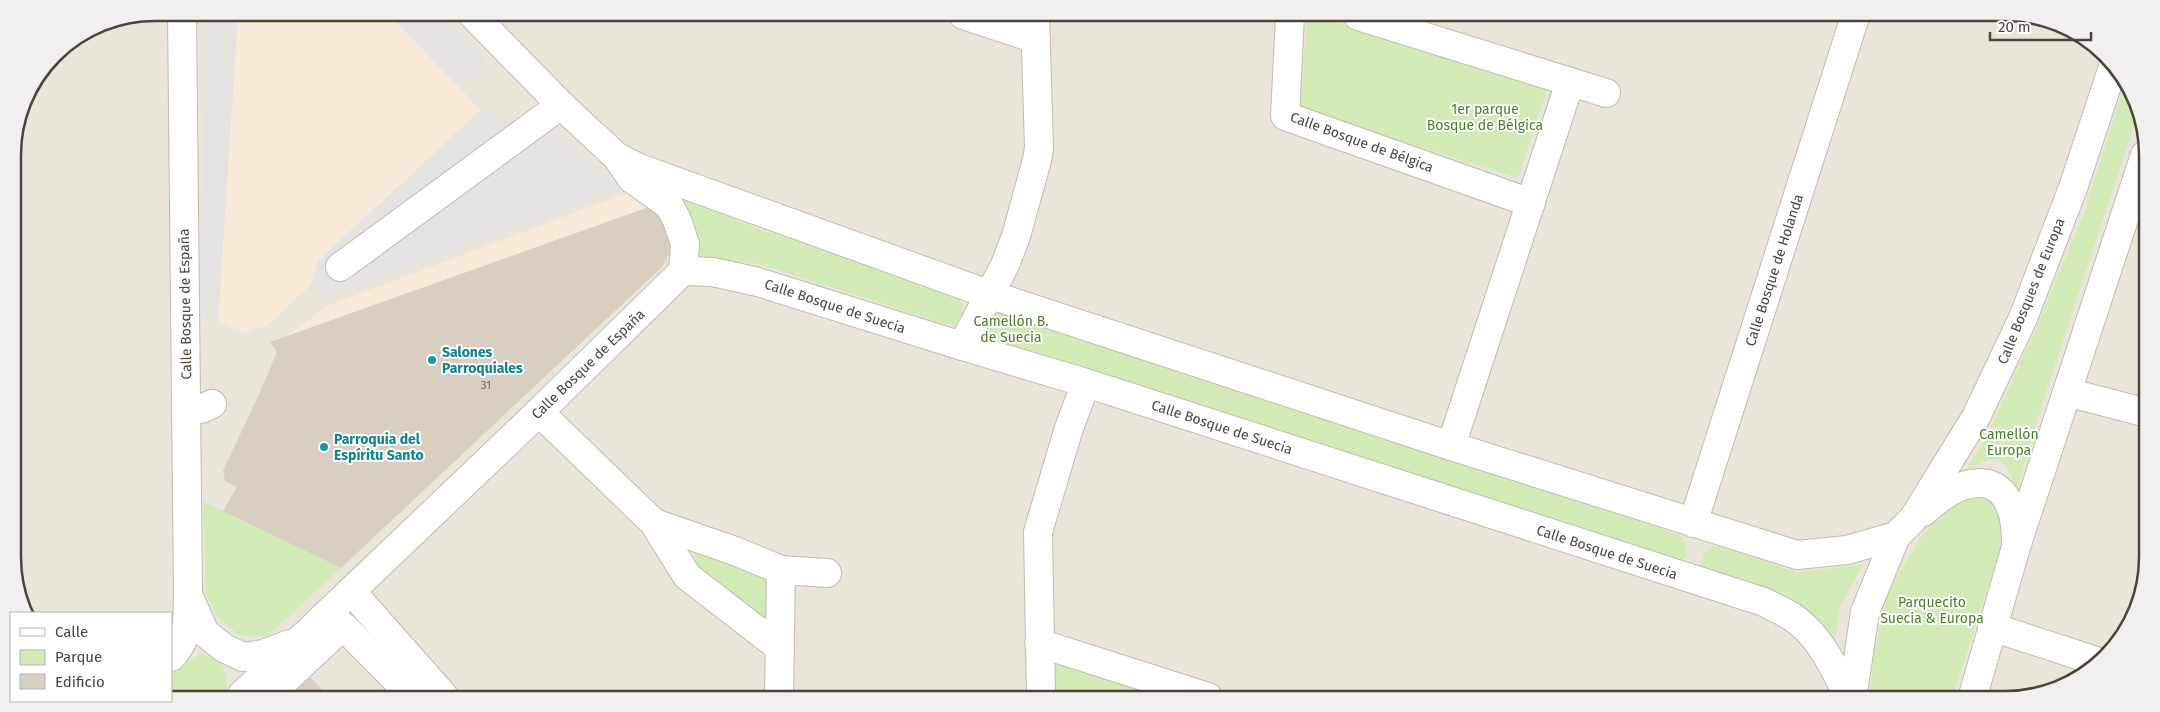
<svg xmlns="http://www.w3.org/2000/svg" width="2160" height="712" viewBox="0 0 2160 712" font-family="'Fira Sans',sans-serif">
<rect width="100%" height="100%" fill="#f6f3ec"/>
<polygon fill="#eae5da" points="155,13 2042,17 2112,61 2145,128 2143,594 2123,636 2092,670 2014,699 171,695 171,613 29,613 15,584 13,146 23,100 54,54 101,23"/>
<g fill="#f7ead8">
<polygon points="238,13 388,13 481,110 318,261 311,285 268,325 246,333 218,321"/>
<polygon points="627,193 650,212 272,347 327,306"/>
</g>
<g fill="#d2eab5">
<polygon points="1307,16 1316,16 1548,87 1518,178 1299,109"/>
<path d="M2124,85l14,29 -102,309 -20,71c-7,-39 -20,-42 -52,-22l23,-35 47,-104 51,-122z"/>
<polygon points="681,194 742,223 955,293 963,304 961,315 954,325 939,322 760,264 699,258 698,238"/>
<polygon points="1010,311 1679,535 1686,545 1687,556 1679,563 1001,344 990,334 990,323 998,313"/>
<path d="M1975,495c20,7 24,12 32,32l-55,172h-81l2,-39 16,-70 50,-81z"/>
<polygon points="203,501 341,568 267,636 239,635 217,617 206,593"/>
<polygon points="1712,546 1724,548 1796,572 1863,565 1840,606 1835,641 1823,623 1794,602 1705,576 1700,567 1704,553"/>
<polygon points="693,547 775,571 767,624 697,567"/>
<path d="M202,654c23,8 24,13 25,36l-5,5h-51v-19l16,-14z"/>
<polygon points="1052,661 1170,697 1053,697"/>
</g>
<g fill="#e5e3e0">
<polygon points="209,13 238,13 218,321 198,314"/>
<polygon points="388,13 442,13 487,60 459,87"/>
<polygon points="481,110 555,134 623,188 326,297 311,285 318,261"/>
</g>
<g fill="#d8cfc1">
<polygon points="649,207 667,225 672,245 663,266 341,568 223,511 237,487 225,481 223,471 260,392 277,352 270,342"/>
<polygon points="306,673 327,695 283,695"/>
</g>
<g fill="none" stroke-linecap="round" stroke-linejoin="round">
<g stroke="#c2bbae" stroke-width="30">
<g id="minor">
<polyline points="471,13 561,105 617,157 632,179 669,205 677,220 685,244 683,271"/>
<polyline points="963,15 1036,39"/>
<polyline points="1290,15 1285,116 1531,203"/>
<polyline points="1358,16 1606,93"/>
<polyline points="617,157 639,168 988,294 1451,446 1797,555 1847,550 1896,536"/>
<polyline points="340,267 561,105"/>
<path d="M683,271l30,1 45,10 204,64 124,37 678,219c9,5 19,9 28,15 27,17 44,53 57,82"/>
<polyline points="962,346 1005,265 1016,236 1037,160 1039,148 1035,15"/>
<polyline points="2067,392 2143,412"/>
<polyline points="201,409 212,404"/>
<polyline points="539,412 654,523 687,576 780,648"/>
<polyline points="1451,446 1570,82"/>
<path d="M1923,512c13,-11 27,-23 43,-27 39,-11 50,25 50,56"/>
<polyline points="654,523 735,551 781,570 827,573"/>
<polyline points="1693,523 1855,17"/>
<polyline points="351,591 443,695"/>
<polyline points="191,601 205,633 224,648 243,657 263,654 290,644"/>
<polyline points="1992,627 2099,662"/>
<polyline points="1039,643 1208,697"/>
<path d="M171,657c19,-19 16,-38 17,-62l-6,-582"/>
<polyline points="242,695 539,412 683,271"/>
<polyline points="269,695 343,626 411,695"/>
<polyline points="779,696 781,570"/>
<polyline points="1041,697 1038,532 1069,428 1086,383"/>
<polyline points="1852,699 1865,612 1896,536 1913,519 1976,417 2023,318 2074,185 2114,64"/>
<polyline points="1972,699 2016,547 2145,155"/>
</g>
</g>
<use href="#minor" stroke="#fff" stroke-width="28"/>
</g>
<g fill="#0f9aa8" stroke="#fff" stroke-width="2">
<circle cx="432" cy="360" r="5"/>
<circle cx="324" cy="447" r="5"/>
</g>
<g text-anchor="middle" stroke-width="4" stroke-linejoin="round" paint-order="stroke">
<g font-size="11" fill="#6e675b">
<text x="486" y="389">31</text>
</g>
<g font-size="14" fill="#4a7f2a" stroke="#fff">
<text x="1485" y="114">1er parque<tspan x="1485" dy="16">Bosque de Bélgica</tspan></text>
<text x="1011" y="326">Camellón B.<tspan x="1011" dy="16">de Suecia</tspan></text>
<text x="2009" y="439">Camellón<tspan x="2009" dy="16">Europa</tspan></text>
<text x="1932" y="607">Parquecito<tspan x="1932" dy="16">Suecia &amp; Europa</tspan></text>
</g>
<g font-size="14" fill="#4b4439" stroke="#fff">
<text transform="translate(1362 142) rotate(20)" y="5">Calle Bosque de Bélgica</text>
<text transform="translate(1774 270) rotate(-72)" y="5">Calle Bosque de Holanda</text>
<text transform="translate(2031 291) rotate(-68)" y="5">Calle Bosques de Europa</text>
<text transform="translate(185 304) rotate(-91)" y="5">Calle Bosque de España</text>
<text transform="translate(835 306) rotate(18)" y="5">Calle Bosque de Suecia</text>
<text transform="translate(588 364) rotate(-44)" y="5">Calle Bosque de España</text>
<text transform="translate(1222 427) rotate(18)" y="5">Calle Bosque de Suecia</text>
<text transform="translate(1607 552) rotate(18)" y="5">Calle Bosque de Suecia</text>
</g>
<g font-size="14" font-weight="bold" fill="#0d838f" stroke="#fff" text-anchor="start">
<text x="442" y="357">Salones<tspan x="442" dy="16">Parroquiales</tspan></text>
<text x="334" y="444">Parroquia del<tspan x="334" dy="16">Espíritu Santo</tspan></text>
</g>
</g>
<path d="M0 0H2160V712H0ZM155 21H2005A134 134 0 0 1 2139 155V557A134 134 0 0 1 2005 691H155A134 134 0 0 1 21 557V155A134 134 0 0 1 155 21Z" fill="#f1f0ef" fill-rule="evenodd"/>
<path fill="none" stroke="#4b4439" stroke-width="2.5" d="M155 21H2005A134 134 0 0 1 2139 155V557A134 134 0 0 1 2005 691H155A134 134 0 0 1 21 557V155A134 134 0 0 1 155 21Z"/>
<rect x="10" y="612" width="162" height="90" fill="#ffffff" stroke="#b7b4b0"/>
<rect x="20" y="628" width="25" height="8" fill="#ffffff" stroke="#b7b4b0"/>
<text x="55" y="637" font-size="15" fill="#4b4439">Calle</text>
<rect x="20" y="650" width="25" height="15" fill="#d2eab5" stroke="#b7b4b0"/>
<text x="55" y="662" font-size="15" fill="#4b4439">Parque</text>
<rect x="20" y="674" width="25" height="15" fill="#d8cfc1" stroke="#b7b4b0"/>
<text x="55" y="687" font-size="15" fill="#4b4439">Edificio</text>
<path d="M1990 32v8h101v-8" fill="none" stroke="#4b4439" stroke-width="2.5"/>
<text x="1998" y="32" font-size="15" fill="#4b4439" stroke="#ffffff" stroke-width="4" paint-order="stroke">20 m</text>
</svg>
